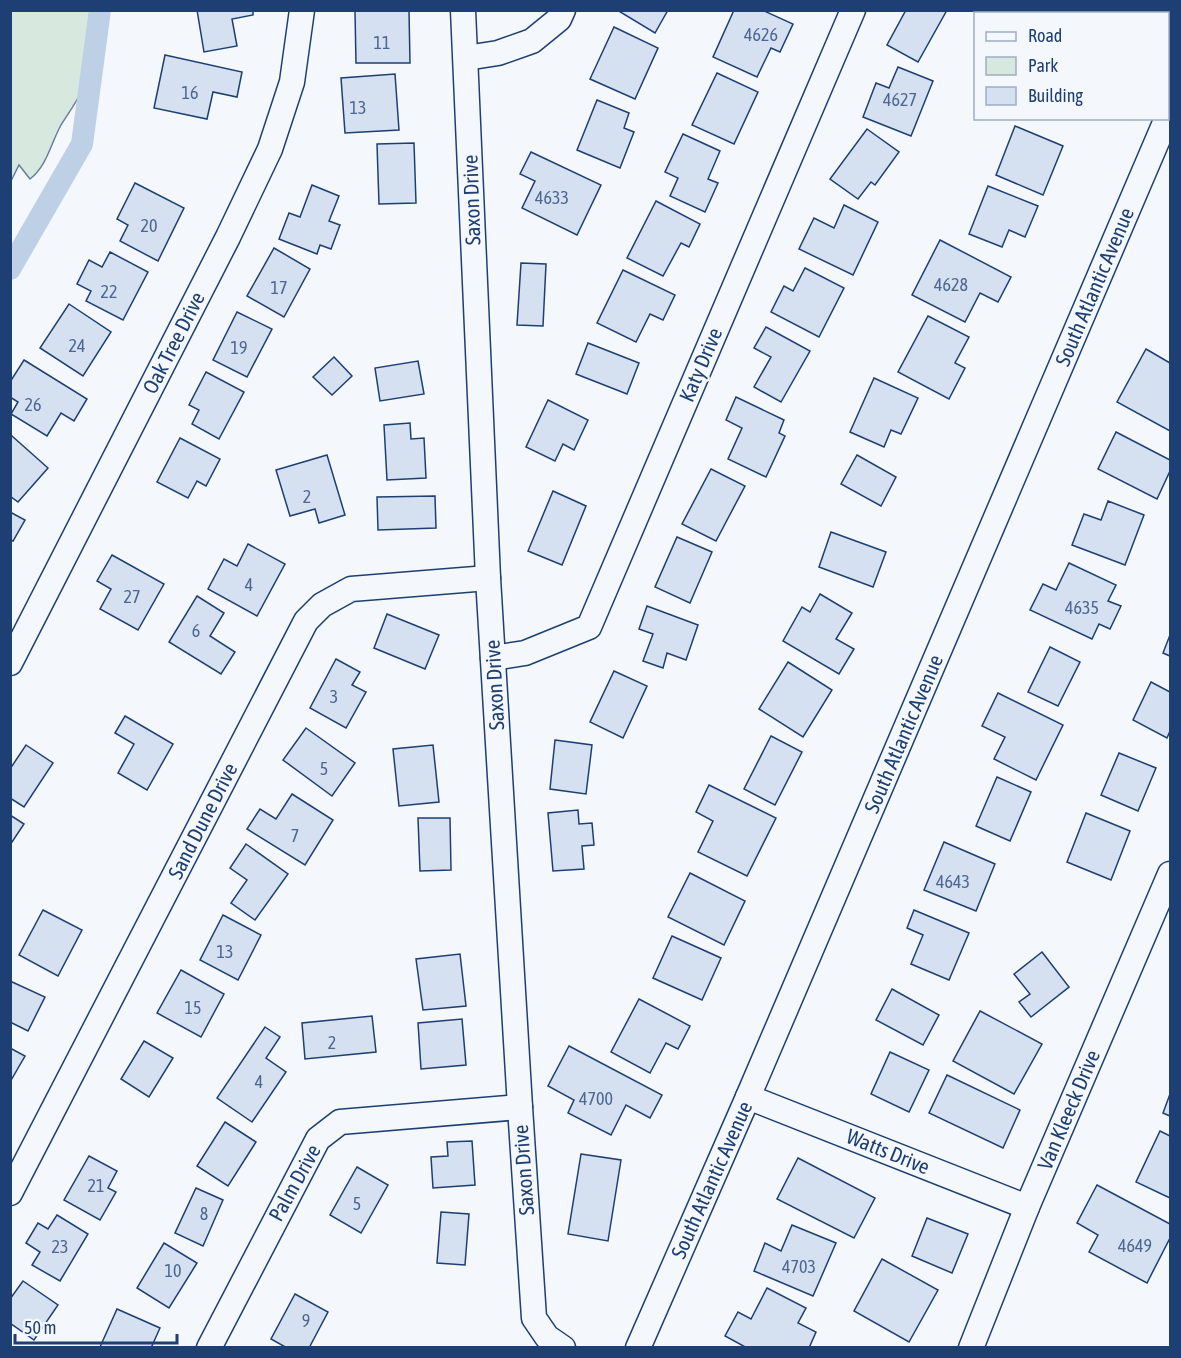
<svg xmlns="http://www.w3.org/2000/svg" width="1181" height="1358" viewBox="0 0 1181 1358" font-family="'Asap Condensed',sans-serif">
<rect width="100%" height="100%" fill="#f4f7fb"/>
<path fill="#d7e8df" stroke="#687fa3" stroke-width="1.5" d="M11,10l79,1 -11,85c-5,10 -12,19 -18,29 -10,18 -14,41 -31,54l-11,-14 -8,16z"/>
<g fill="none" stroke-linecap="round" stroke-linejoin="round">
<polyline stroke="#bed0e5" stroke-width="22" points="10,269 82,144 100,10"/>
</g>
<g fill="#d5e0f0" stroke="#1d3f73" stroke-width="1.5">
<polygon points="197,10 253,10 253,15 232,19 237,46 204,52"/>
<polygon points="617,10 668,10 655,33"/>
<polygon points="734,10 762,10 793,24 780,52 771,48 757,77 713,57"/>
<polygon points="906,10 947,10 918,62 887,45"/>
<polygon points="355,11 409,11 410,63 356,63"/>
<polygon points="614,27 658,48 635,99 590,79"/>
<polygon points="165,55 242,72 237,97 213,92 207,119 154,108"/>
<polygon points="898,67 933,81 911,136 863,117 876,83 889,88"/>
<polygon points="717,73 758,92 734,144 692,125"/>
<polygon points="395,74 399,130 345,133 341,78"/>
<polygon points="597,100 629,113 624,128 634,132 620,168 577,150"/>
<polygon points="1015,126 1063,146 1043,195 996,175"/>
<polygon points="867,129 899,152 875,185 871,182 858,199 830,179"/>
<polygon points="683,134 720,151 708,179 718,183 705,212 670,196 678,178 665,172"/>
<polygon points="414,143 416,203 379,204 377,144"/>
<polygon points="531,152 601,185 577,235 522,208 535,181 520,174"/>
<polygon points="135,183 184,208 158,261 120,241 128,225 117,219"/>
<polygon points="312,185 339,196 329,221 340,225 331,249 320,245 317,254 279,239 289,213 300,217"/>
<polygon points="988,186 1038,206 1025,237 1009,230 1002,247 969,234"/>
<polygon points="656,201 700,224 689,247 681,243 663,276 627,258"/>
<polygon points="844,205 878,222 853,275 799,249 814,218 834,228"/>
<polygon points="940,240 1011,277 998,302 980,293 965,322 912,295"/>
<polygon points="274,248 310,269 284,317 247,296"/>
<polygon points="110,252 148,272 123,320 86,301 91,291 77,284 89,260 102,267"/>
<polygon points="521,263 546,264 543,326 517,325"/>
<polygon points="805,268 844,288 819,337 771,312 784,286 793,291"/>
<polygon points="623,270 675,295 663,320 650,314 636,342 597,323"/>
<polygon points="69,304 111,332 83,376 40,348"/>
<polygon points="237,312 272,329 247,377 213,360"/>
<polygon points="928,316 969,337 955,363 965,368 949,399 898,372"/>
<polygon points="766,327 810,351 781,402 754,387 771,357 754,348"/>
<polygon points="588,343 639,363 627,394 576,374"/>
<polygon points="1146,349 1170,363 1170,431 1117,402"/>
<polygon points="334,357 352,376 332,395 313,377"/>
<polygon points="24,360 87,399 74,421 61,413 47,436 11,414 18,402 10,397 10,382"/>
<polygon points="418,361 424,394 380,401 375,368"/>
<polygon points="206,372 244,392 219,439 192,424 199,410 189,405"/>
<polygon points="874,378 918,398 901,434 891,430 884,447 850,432"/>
<polygon points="736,397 784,420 779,433 785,436 766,477 728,459 742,428 726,420"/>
<polygon points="548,400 588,420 574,450 563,444 555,461 526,447"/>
<polygon points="410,423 411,439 424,438 426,478 387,480 384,425"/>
<polygon points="1116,432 1170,460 1170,471 1157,499 1098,469"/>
<polygon points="12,436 48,468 18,502 10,496 10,438"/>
<polygon points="180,438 220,459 206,486 197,481 188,498 157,482"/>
<polygon points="327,455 345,515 319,523 315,509 290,516 276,470"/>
<polygon points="857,455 896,477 881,506 841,484"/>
<polygon points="711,469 745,486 716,541 682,524"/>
<polygon points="553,491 586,506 562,565 528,551"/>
<polygon points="435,496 436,528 378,530 377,497"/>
<polygon points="1108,501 1144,515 1125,565 1072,545 1084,514 1101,520"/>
<polygon points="10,512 25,520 13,541 10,540"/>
<polygon points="831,532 886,552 873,587 819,567"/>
<polygon points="677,537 712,552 690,603 655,587"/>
<polygon points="248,544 285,564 257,616 208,589 224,559 237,566"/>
<polygon points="112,555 164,584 138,630 100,609 111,589 97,581"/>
<polygon points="1069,563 1116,585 1108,601 1121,606 1110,629 1099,624 1092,639 1030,610 1043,584 1056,590"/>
<polygon points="820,594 852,613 836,639 854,649 839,674 783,641 802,607 810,612"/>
<polygon points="197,596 224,613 210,636 235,652 221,674 169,642"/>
<polygon points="647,606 698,625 686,660 667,653 663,668 643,661 653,634 639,629"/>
<polygon points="387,614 439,635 425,669 374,648"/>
<polygon points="1170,635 1170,656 1163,653"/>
<polygon points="1050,647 1080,662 1058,706 1028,692"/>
<polygon points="336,659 360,672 352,685 366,692 346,728 310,708"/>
<polygon points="788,662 832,690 803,737 759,709"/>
<polygon points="614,671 647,686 623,738 590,722"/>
<polygon points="1151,682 1170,692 1170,731 1167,738 1133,720"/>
<polygon points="998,693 1063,725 1036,780 994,759 1005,737 982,726"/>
<polygon points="125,716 173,744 147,790 118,773 134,744 115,733"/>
<polygon points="306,728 355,763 332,796 283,760"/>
<polygon points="771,736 802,752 775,805 744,789"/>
<polygon points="555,740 592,745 586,794 550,789"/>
<polygon points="26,745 53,763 24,807 10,798 10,769"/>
<polygon points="433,745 439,802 399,806 393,749"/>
<polygon points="1119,753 1156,768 1138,811 1101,795"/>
<polygon points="997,777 1031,792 1010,841 976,826"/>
<polygon points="709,785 776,818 747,876 698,852 713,821 696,812"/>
<polygon points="292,794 333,820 305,865 247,829 260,809 276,819"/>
<polygon points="578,810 579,824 592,823 594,845 582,846 584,869 553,871 548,813"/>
<polygon points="1086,813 1130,831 1111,880 1067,862"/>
<polygon points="10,815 24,824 10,845"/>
<polygon points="418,818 450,818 451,870 420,871"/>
<polygon points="944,842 995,864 976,911 924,890"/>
<polygon points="246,844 288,874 255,920 231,903 247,880 230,868"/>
<polygon points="690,873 745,901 724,945 668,917"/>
<polygon points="43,910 82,930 58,976 19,955"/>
<polygon points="914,910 969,933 949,980 911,964 923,935 907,928"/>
<polygon points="223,915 261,935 238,980 200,960"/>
<polygon points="672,936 721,958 702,1000 653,978"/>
<polygon points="1042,952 1069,987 1031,1017 1019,1002 1030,994 1014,974"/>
<polygon points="460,954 466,1006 423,1010 416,959"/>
<polygon points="181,970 224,994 201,1037 157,1013"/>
<polygon points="10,981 45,997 28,1031 10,1022"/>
<polygon points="892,989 939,1015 923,1045 876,1020"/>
<polygon points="639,999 690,1026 678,1049 666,1043 650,1073 611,1052"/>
<polygon points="980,1011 1042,1044 1014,1094 953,1061"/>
<polygon points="372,1016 376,1052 305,1059 302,1023"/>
<polygon points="462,1019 466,1065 421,1069 418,1023"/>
<polygon points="265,1027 280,1037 266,1058 286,1072 252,1122 217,1098"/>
<polygon points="144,1041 173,1058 149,1097 121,1079"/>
<polygon points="569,1046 662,1095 650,1118 626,1105 611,1135 568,1113 574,1100 548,1086"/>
<polygon points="10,1048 25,1056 10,1082"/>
<polygon points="890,1052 929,1070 909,1112 871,1094"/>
<polygon points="947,1075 1020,1110 1003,1148 929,1113"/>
<polygon points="1170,1094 1170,1116 1163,1113"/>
<polygon points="225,1122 256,1142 228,1186 197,1166"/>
<polygon points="1160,1131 1170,1136 1170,1198 1136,1182"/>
<polygon points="472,1141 475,1185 433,1188 431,1157 448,1156 447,1142"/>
<polygon points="581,1154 621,1160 608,1241 568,1234"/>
<polygon points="89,1156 117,1171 108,1188 116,1192 100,1220 64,1200"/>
<polygon points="798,1158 875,1198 854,1238 777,1199"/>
<polygon points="357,1167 388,1185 361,1233 330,1215"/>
<polygon points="1097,1185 1170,1224 1170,1238 1147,1283 1089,1252 1098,1235 1077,1223"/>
<polygon points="196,1188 223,1200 203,1246 175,1233"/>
<polygon points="441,1212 469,1214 465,1265 437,1263"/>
<polygon points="57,1215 88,1234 60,1281 32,1265 40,1252 26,1243 38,1223 48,1229"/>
<polygon points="927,1218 968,1234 952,1273 912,1256"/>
<polygon points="792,1225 836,1243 813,1296 754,1271 765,1243 781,1251"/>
<polygon points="164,1243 197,1263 169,1308 137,1288"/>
<polygon points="882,1259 938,1290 909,1342 854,1311"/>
<polygon points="23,1281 58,1305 34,1340 10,1323 10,1299"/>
<polygon points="767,1288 806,1308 798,1323 816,1332 809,1348 747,1348 725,1336 738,1312 751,1319"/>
<polygon points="295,1294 328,1312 309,1348 287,1348 271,1339"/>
<polygon points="117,1309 160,1328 151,1348 100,1347"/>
</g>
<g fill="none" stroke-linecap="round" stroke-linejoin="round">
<g stroke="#1d3f73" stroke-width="27">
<g id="minor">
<polyline points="463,10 488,578 520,1107 534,1318 547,1337 563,1348"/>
<polyline points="466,58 498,53 532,41 559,19 563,10"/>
<polyline points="493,658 525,653 589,627 853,10"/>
<polyline points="10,663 228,237 270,149 292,82 302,10"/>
<polyline points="748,1097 1027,1207"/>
<polyline points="10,1193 306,621 322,605 351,589 488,578"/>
<polyline points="209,1348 318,1139 340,1122 520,1107"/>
<polyline points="638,1348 748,1097 1167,118"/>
<polyline points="971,1348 1027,1207 1170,874"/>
</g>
</g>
<use href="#minor" stroke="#f4f7fb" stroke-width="24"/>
</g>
<g text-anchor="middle" stroke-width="4.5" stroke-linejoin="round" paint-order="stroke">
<g font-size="18" fill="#4b6792">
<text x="761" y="41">4626</text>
<text x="382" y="49">11</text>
<text x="190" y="99">16</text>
<text x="900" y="106">4627</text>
<text x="358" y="114">13</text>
<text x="552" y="204">4633</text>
<text x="149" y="232">20</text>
<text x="951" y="291">4628</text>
<text x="279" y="294">17</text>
<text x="109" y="298">22</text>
<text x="77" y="352">24</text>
<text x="239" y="354">19</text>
<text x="33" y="411">26</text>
<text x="307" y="503">2</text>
<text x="249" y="591">4</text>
<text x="132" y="603">27</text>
<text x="1082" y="614">4635</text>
<text x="196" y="637">6</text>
<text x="334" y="703">3</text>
<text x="324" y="775">5</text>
<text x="295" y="842">7</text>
<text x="953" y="888">4643</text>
<text x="225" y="958">13</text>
<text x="193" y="1014">15</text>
<text x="332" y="1049">2</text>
<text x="259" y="1088">4</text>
<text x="596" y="1105">4700</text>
<text x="96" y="1192">21</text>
<text x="357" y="1210">5</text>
<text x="204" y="1220">8</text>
<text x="1135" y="1252">4649</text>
<text x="60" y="1253">23</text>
<text x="799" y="1273">4703</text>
<text x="173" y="1277">10</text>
<text x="306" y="1327">9</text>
</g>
<g font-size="21" fill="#1d3f73" stroke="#f4f7fb">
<text transform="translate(472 200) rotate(-92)" y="7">Saxon Drive</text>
<text transform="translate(1095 287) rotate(-67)" y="7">South Atlantic Avenue</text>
<text transform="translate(174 343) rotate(-63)" y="7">Oak Tree Drive</text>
<text transform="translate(701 365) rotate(-67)" y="7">Katy Drive</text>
<text transform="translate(495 685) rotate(-93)" y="7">Saxon Drive</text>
<text transform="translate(904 734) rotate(-67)" y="7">South Atlantic Avenue</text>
<text transform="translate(203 821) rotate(-63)" y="7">Sand Dune Drive</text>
<text transform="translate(1069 1110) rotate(-67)" y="7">Van Kleeck Drive</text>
<text transform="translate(888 1152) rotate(22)" y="7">Watts Drive</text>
<text transform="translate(524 1170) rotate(-94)" y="7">Saxon Drive</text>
<text transform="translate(712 1180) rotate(-66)" y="7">South Atlantic Avenue</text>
<text transform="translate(295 1183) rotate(-61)" y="7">Palm Drive</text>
</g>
</g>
<rect width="1181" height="1358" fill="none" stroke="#1d3f73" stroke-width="24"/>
<rect x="974" y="12" width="195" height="108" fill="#f4f7fb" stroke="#9eadc5" stroke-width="1.5"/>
<rect x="986" y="32" width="30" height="9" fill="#f4f7fb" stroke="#9eadc5" stroke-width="1.5"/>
<text x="1028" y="42" font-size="18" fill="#1d3f73">Road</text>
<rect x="986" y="57" width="30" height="18" fill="#d7e8df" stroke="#9eadc5" stroke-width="1.5"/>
<text x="1028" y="72" font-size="18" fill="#1d3f73">Park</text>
<rect x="986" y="87" width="30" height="18" fill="#d5e0f0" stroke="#9eadc5" stroke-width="1.5"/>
<text x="1028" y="102" font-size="18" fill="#1d3f73">Building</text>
<path d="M15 1334v9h162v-9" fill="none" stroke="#1d3f73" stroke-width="3"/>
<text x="24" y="1334" font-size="18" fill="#1d3f73" stroke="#f4f7fb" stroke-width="4.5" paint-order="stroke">50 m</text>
</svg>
